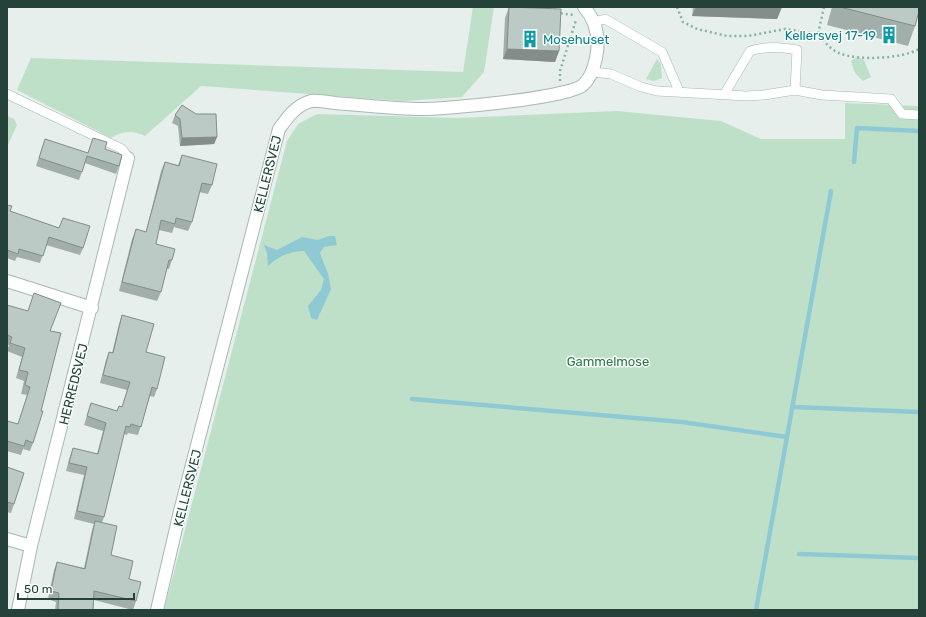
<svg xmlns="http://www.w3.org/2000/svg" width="926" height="617" viewBox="0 0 926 617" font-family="Rubik,sans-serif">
<rect width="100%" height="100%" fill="#e6efeb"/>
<g fill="#bfe0c8">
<path d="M473,7h21l-10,65 -22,25 -59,4 -202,-15 -56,50c-12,-6 -22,-5 -34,2l-94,-48 14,-32 432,14z"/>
<polygon points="857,57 864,60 871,77 863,81 855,73 851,61"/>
<polygon points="657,59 661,64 662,78 654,81 646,79"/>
<polygon points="845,103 919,106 919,610 164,610 287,141 298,124 317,114 459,118 617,111 721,121 761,139 845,139"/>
<polygon points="7,116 14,119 17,125 7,147"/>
</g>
<path fill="#8ec9d4" d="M329,236h6l2,9 -13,2 -4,6 8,21 3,15 -14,31 -6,-2 -3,-12 13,-16 3,-11 -20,-28c-15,1 -26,5 -36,15l-1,-13 -3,-8 13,5 25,-13 16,3z"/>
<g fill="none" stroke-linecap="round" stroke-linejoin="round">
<g stroke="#8ec9d4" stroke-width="4.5">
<polyline points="854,162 857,128 919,131"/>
<polyline points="412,399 682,422 787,437"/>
<polyline points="793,407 919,412"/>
<polyline points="799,554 919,558"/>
<polyline points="756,610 831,191"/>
</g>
<g stroke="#a8b8b2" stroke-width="10">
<g id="service">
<polyline points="594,22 605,19 662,52 679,91"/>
<polyline points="593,72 611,74 641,87 657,91 746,96 764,95 795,90 822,95 891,99 902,114 919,115"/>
<path d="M725,93l25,-42c17,-5 30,-4 47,-1l-2,40"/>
<polyline points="7,94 122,149 128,158"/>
</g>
</g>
<g stroke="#a8b8b2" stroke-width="14">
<g id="minor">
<polyline points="7,281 92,308"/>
<polyline points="7,539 31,546"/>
<polyline points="18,610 31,546 128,158"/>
<path d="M157,610l23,-99 99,-382c8,-11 17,-24 32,-28 6,-1 17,1 24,2 27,2 54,5 81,6 24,1 153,-11 167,-24 8,-7 11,-17 13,-27 4,-19 1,-36 -12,-51"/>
</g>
</g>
<g stroke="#86b3a5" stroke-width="2.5" stroke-dasharray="2 3" stroke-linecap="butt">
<polyline points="554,7 558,13 574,15"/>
<polyline points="677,7 683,22 697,29 727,36 748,36 785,29 818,34"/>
<path d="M824,7l-6,27c6,7 13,16 21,19 18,8 63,6 80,-4"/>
<polyline points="560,81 560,71 576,20"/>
</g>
<use href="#service" stroke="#fff" stroke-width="9"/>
<use href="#minor" stroke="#fff" stroke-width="12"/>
</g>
<g fill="#a1aea9">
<polygon points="509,7 559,51 555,62 503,59 505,18"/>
<polygon points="693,7 782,7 777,19 692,16"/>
<polygon points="832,7 919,7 915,26 908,46 827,25"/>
<polygon points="175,115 217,137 214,144 180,146 178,126 172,123"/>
<polygon points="45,139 87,153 105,149 119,166 116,174 85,163 79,180 36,166"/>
<polygon points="182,155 212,185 208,194 199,192 192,222 188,231 174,227 172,233 159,230 156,244 172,260 169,269 167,269 161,292 157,301 119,291 132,239 136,229 146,232 161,171 165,162 178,165"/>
<polygon points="7,205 10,211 59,228 63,218 83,248 80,255 46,245 40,263 17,257 15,261 7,258"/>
<polygon points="7,305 50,331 33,443 30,451 23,449 21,455 7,451 7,421 18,424 27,395 21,394 24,381 16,378 22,357 7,351 9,345 7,345"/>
<polygon points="122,315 146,352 157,389 154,397 150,396 138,435 128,433 127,435 124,434 104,517 102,523 111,555 129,579 136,601 133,610 94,600 93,610 55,610 56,602 48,599 54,570 57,562 84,568 92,530 94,524 74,519 84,475 66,471 70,456 73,448 97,454 103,431 84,425 91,403 117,411 122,407 127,390 100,383 106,360 109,352 112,353 119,324"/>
<polygon points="7,467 14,504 11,513 7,512"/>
</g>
<g fill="#838d89">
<polygon points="696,7 782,7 777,19 692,16"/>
<polygon points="507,49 559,51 555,62 503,59"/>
<polygon points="217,137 214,144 180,146 182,138"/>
</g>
<g fill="#bbcac4" stroke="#838d89">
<polygon points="509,7 561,9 559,51 507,49"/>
<polygon points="840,7 919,7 919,11 915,26"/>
<polygon points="182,105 196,114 216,114 217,137 182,138 180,119 175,115"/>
<polygon points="93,138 107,142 105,149 122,155 119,166 87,156 82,172 39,158 45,139 88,153"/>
<polygon points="182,155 217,164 212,185 202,183 192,222 176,218 175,224 161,220 156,244 175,249 172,260 169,260 161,292 122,282 136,229 146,232 165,162 179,166"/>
<polygon points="7,205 12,206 10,211 59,228 63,218 90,226 83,248 49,237 43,256 19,249 18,254 7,250"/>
<polygon points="34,293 61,303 50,331 61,333 41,411 43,411 33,443 26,440 24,446 7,441 7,421 18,424 30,387 25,385 28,372 19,370 25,348 10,343 12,337 7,335 7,305 28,311"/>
<polygon points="122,315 154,324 146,352 165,357 157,389 152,387 141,427 131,424 130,427 126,426 104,517 77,511 87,467 69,463 73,448 98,454 106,423 87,416 91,403 117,411 119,406 122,407 130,382 103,375 109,352 113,353"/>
<polygon points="7,467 24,473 14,504 7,502"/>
<polygon points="95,521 117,526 111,555 133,561 129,579 141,582 136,601 94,591 93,610 58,610 59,593 51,591 57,562 85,569"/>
</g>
<defs>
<g id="building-bare" transform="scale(1.38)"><path d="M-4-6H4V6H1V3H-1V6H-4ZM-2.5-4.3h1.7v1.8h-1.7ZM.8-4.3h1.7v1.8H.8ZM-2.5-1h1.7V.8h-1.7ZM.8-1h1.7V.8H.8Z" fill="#0f9aa8" stroke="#f7fbf9" stroke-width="2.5" paint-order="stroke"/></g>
</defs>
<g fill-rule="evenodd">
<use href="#building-bare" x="889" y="35"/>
<use href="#building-bare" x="530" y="39"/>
</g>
<g text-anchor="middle" stroke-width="3" stroke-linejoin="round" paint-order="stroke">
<g font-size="13" fill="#0d838f" stroke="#f7fbf9" text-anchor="end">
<text x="876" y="40">Kellersvej 17-19</text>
<text x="543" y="44" text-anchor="start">Mosehuset</text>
</g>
<g font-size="13" fill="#24423a" stroke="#f7fbf9">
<text transform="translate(267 174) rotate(-76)" y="5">KELLERSVEJ</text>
<text transform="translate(73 384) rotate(-76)" y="5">HERREDSVEJ</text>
<text transform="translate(187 488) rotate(-76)" y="5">KELLERSVEJ</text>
</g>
<g font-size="13" fill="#2d7a4b" stroke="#f7fbf9">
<text x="608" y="366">Gammelmose</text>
</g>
</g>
<rect width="926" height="617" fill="none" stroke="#24423a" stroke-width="16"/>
<path d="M18 593v6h116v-6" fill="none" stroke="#24423a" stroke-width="2"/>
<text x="24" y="593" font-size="12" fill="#24423a" stroke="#f7fbf9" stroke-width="3" paint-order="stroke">50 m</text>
</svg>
